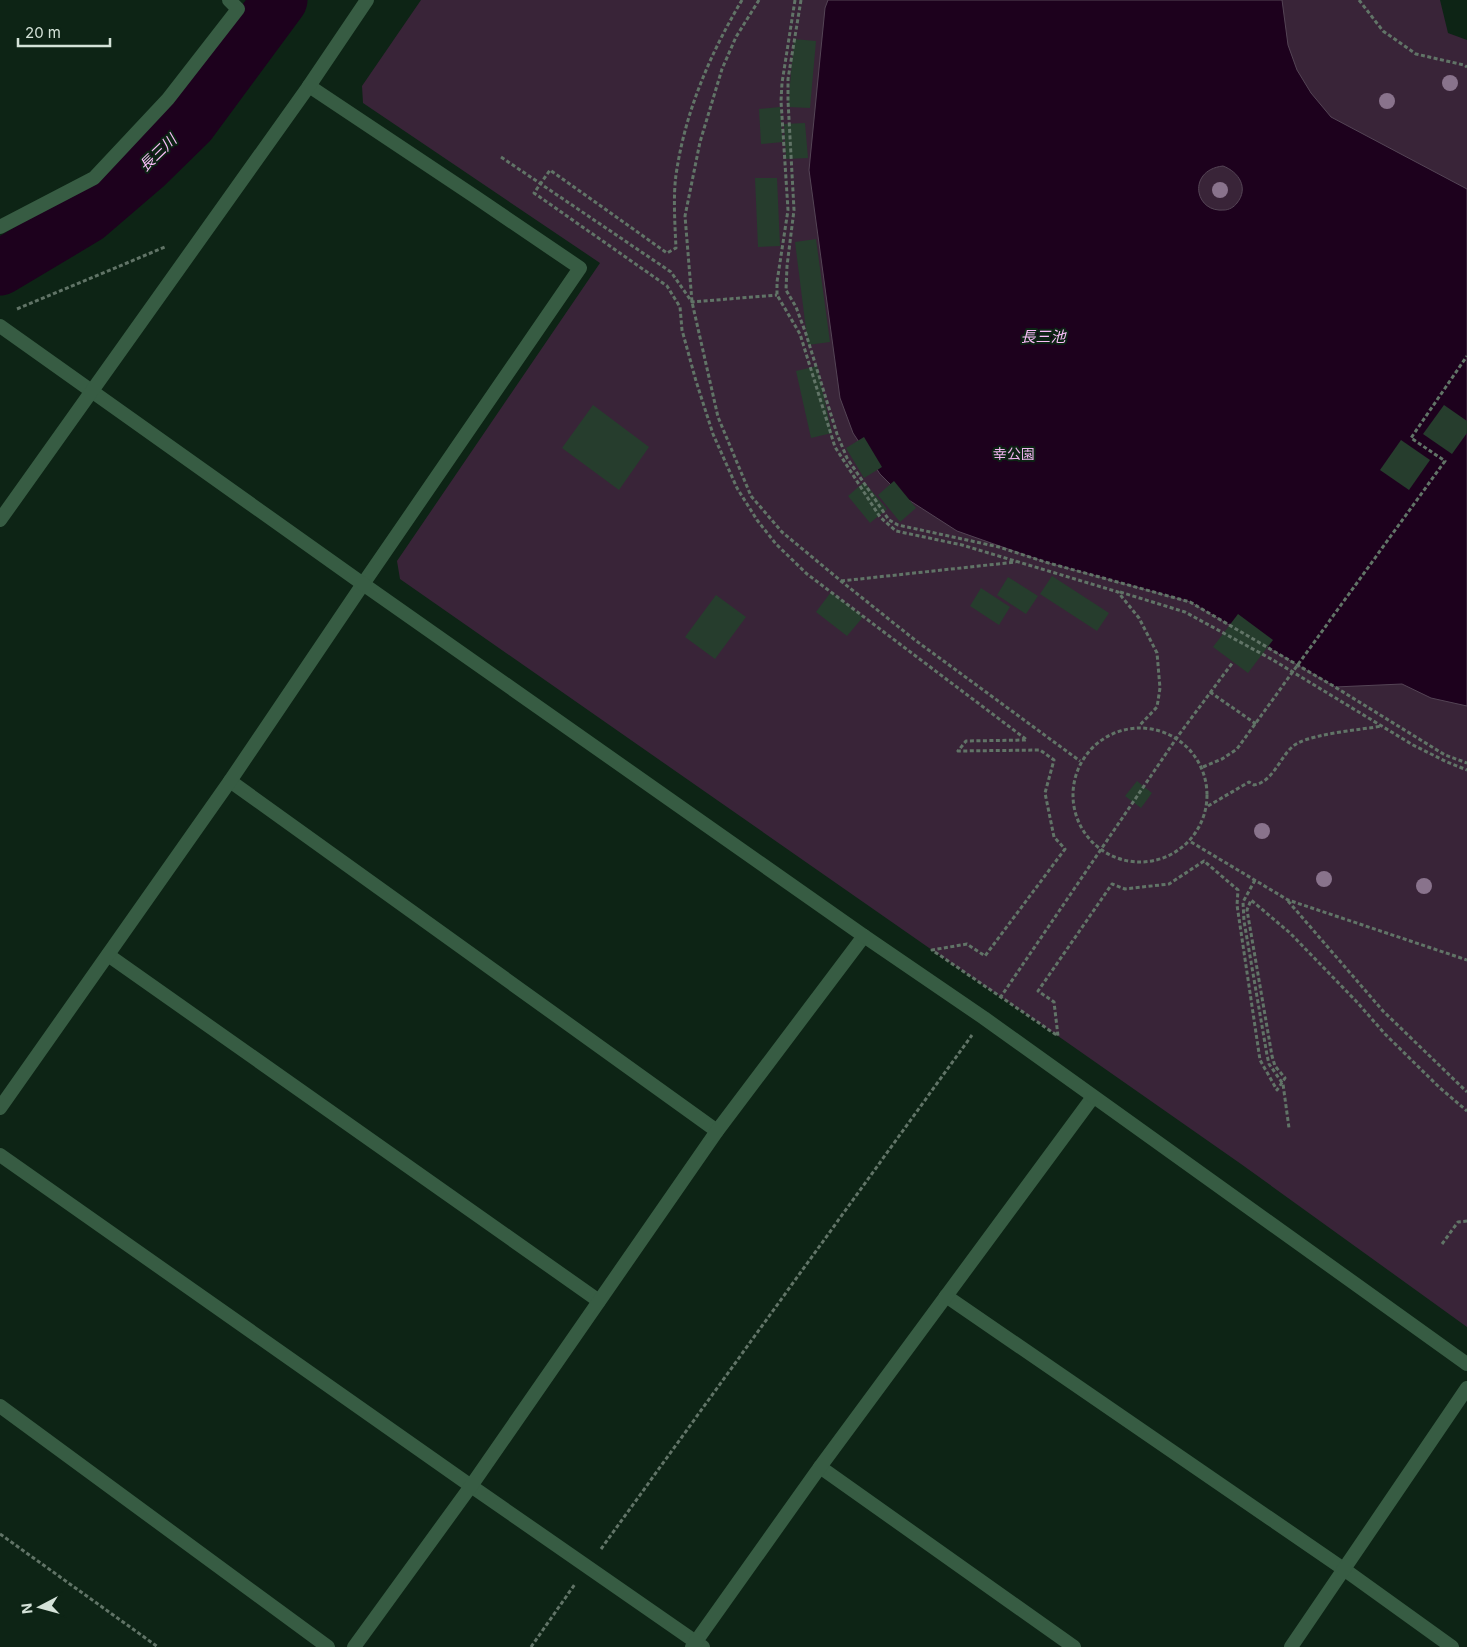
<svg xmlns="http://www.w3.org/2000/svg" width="1467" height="1647" viewBox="0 0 1467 1647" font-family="Inter,'Noto Sans JP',sans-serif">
<rect width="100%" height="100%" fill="#0d2415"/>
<polygon fill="#392438" points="421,0 1440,0 1448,33 1467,40 1467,1327 1241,1164 1058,1036 932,950 400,579 397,561 600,263 363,103 362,86"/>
<path fill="#1d011d" stroke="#544455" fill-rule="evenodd" d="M828,0h454l6,45 9,25 14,23 20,24 136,72v517l-36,-8 -29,-14 -67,3 -145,-85 -145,-40 -88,-31 -56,-36 -21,-21 -27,-41 -13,-35 -31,-228 16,-162zM1223,166c16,6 26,22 14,37 -3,4 -8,7 -13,7 -30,3 -37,-40 -1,-44z"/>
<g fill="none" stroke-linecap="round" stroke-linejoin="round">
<polyline stroke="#1d011d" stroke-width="55" points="0,268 87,216 144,167 190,122 280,0"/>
</g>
<g fill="#263d2d">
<polygon points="794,39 816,41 810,108 788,107"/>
<polygon points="780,107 783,142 761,144 759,109"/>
<polygon points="805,123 808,158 786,159 784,124"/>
<polygon points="755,178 777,178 780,246 758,247"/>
<polygon points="816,239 830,342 808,345 795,242"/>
<polygon points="817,366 832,433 811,438 796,371"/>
<polygon points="593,405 649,447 619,490 562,448"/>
<polygon points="1444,405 1467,421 1467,433 1452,454 1423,434"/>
<polygon points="864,437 882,467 864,478 846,448"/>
<polygon points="1401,440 1430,460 1409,490 1380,470"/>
<polygon points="894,481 916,508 900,522 878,495"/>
<polygon points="864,482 887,509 870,523 848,496"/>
<polygon points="1052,576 1109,613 1097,631 1040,594"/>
<polygon points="1008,577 1038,596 1026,614 997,595"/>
<polygon points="981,588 1010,607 999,625 970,606"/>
<polygon points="831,592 863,617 847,636 816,612"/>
<polygon points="716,595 746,617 715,659 685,637"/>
<polygon points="1238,614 1273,640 1248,673 1213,647"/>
<polygon points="1137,781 1152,793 1141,808 1125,796"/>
</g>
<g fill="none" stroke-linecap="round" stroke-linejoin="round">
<g stroke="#617467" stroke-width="3" stroke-dasharray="4 2.5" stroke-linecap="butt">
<path d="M742,0c-32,54 -57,112 -66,175 -3,21 -1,51 0,73l-9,5 -117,-83 -16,23 133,93 13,21 2,23 14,51 17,53 24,54 20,32 19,24 31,30 220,166 -61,1 -8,10 82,-1 14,10 -9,33 9,44 11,12 -80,107 -18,-12 -35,6 126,86 -4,-34 -16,-11 74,-107 13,5 44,-5 35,-23 34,29 -1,15 23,155 17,30 8,-12 -10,-12 -3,-10 -25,-146 4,-10 39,33 66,68 29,33 55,54 27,23"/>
<polyline points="759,0 736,37 722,69 700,142 685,216 692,302 718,417 751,496 782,532 841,581 915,640 1080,761"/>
<polyline points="795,0 782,83 781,101 788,210 777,282 777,295 800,334 835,447 880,517 896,531 962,545 1118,592 1139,618 1157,653 1160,688 1157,707 1139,726"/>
<polyline points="801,0 788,79 788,101 794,210 787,266 786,290 796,307 806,334 837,434 847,458 889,520 898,525 999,547 1045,562 1190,602 1335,687 1445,755 1467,763"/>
<polyline points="1359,0 1383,31 1416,54 1464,65 1467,67"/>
<polyline points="501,157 671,272 692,302 777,295"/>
<polyline points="17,309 165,247"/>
<polyline points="841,581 1016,562"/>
<polyline points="1120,592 1185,612 1273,660 1413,745 1447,762 1467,770"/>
<polyline points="1210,692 1256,724"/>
<circle cx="1140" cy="795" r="67"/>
<polyline points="1203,767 1222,759 1237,749 1445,461 1411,438 1467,356"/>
<path d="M1208,806l41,-24 5,3c22,-4 27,-34 44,-42 20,-10 61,-13 84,-17"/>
<polyline points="1191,842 1288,900 1467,960"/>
<polyline points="1255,880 1243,902 1244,921 1267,1055 1269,1064 1283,1084 1289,1128"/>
<polyline points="1288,901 1383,1011 1467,1092"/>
<polyline points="1000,998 1178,736 1233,662"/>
<polyline points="1442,1244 1458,1222 1467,1221"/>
<polyline points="0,1534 158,1647"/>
<polyline points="601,1549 972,1035"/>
<polyline points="531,1647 575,1584"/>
</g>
<g stroke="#375c43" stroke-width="14">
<polyline points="0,227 94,178 168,99 238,9 229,0"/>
<polyline points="230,781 717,1131"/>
<polyline points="108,955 599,1301"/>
<polyline points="0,1108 230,781 363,584 580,268 474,196 309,86"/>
<polyline points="0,1155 471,1486 703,1647"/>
<polyline points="946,1296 1345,1570 1452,1647"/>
<polyline points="0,1406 328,1647"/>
<polyline points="820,1467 1074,1647"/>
<polyline points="354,1647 471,1486 717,1131 864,936"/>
<polyline points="692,1647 820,1467 1093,1097"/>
<polyline points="1291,1647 1467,1388"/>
</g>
<g stroke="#375c43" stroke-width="14">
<polyline points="0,326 363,584 864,936 984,1018 1467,1364"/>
<polyline points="0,520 309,86 367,0"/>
</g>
</g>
<g fill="#89738c">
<circle cx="1450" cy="83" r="8"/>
<circle cx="1387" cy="101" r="8"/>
<circle cx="1220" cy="190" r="8"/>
<circle cx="1262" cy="831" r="8"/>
<circle cx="1324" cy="879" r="8"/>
<circle cx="1424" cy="886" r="8"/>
</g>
<g text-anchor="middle" stroke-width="4" stroke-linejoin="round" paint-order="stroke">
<g font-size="14" fill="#eeb3ed" stroke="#0d2415">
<text x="1014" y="459">幸公園</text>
</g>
<g font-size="15" font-style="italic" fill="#fabef9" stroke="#0d2415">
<text transform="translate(158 153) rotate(-44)" y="5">長三川</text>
<text x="1043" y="342">長三池</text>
</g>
</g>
<g transform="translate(40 1607) rotate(264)" stroke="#0d2415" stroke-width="4" paint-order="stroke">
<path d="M0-4L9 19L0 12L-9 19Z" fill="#d4e2d8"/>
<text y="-8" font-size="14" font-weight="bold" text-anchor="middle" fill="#d4e2d8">N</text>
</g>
<path d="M18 38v8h92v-8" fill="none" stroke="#d4e2d8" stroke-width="2.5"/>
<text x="25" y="38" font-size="15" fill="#d4e2d8" stroke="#0d2415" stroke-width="4" paint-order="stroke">20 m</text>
</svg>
